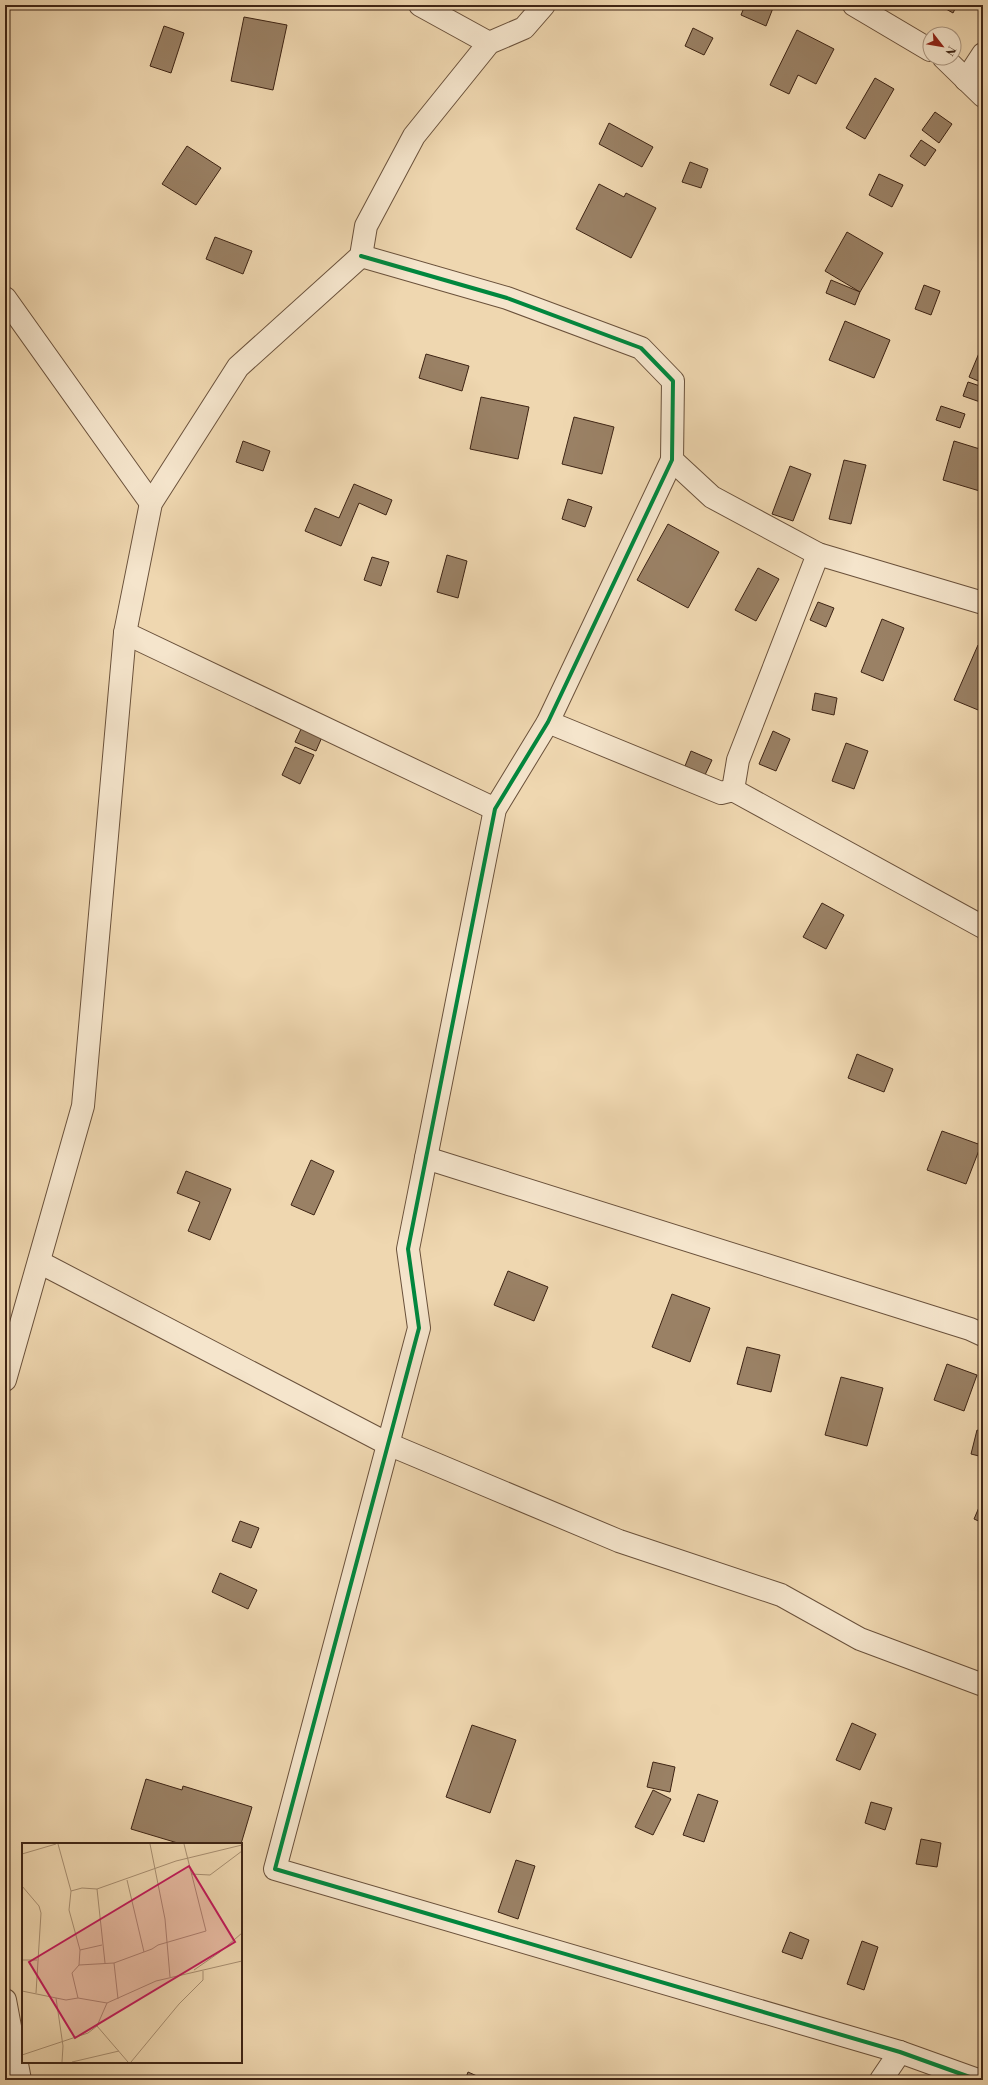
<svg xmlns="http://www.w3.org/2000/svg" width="988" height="2085" viewBox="0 0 988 2085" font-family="'Libre Bodoni',serif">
<rect width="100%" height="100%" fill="#efd7b0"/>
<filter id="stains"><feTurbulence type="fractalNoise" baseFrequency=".005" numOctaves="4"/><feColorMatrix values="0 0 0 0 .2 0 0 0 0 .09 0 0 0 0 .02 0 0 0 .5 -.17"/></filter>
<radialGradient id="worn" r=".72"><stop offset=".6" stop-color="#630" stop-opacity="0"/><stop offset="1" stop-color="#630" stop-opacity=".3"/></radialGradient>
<g fill="#9a8165" stroke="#3e2414">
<polygon points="745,5 767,5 773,8 766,26 741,15"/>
<polygon points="939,5 957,5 953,13"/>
<polygon points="244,17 287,25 273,90 231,81"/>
<polygon points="164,26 184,33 171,73 150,66"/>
<polygon points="693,28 713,38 704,55 685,46"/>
<polygon points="797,30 834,49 816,84 798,75 789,94 770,85"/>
<polygon points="875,78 894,89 865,139 846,128"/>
<polygon points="935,112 952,124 939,143 922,130"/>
<polygon points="609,123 653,147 642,167 599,144"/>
<polygon points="921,140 936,150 925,166 910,156"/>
<polygon points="187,146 221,168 196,205 162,184"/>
<polygon points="690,162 708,169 701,188 682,182"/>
<polygon points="879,174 903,185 892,207 869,195"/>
<polygon points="599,184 624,197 626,193 656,208 631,258 576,229"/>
<polygon points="847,232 883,253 860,292 825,271"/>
<polygon points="215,237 252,251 243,274 206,259"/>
<polygon points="831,280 860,292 855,305 826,293"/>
<polygon points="924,285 940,291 931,315 915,309"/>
<polygon points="845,321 890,340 874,378 829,360"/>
<polygon points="982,346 983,346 983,383 969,377"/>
<polygon points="426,354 469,366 462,391 419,378"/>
<polygon points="968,382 983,387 983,403 963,396"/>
<polygon points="481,397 529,407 518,459 470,449"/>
<polygon points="941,406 965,414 960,428 936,420"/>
<polygon points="574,417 614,427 602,474 562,464"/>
<polygon points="243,441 270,451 263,471 236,462"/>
<polygon points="954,441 983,450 983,492 943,480"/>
<polygon points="844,460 866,465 851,524 829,519"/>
<polygon points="790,466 811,474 793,521 772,514"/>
<polygon points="354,484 392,500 386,515 359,503 341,546 305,531 315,508 339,518"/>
<polygon points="568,499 592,507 585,527 562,519"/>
<polygon points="668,524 719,552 688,608 637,580"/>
<polygon points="447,555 467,561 458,598 437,592"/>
<polygon points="372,557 389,562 381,586 364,580"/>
<polygon points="758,568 779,579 756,621 735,610"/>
<polygon points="818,602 834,608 826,627 810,620"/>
<polygon points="882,619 904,628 883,681 861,672"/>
<polygon points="978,645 983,648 983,712 954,700"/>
<polygon points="815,693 837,698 834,715 812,710"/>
<polygon points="302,727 322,737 316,751 295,742"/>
<polygon points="773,731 790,739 776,771 759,764"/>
<polygon points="846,743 868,751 854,789 832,781"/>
<polygon points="295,747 314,755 300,784 282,775"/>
<polygon points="691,751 712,760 705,775 685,766"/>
<polygon points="822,903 844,915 826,949 803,937"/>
<polygon points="857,1054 893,1069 884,1092 848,1078"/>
<polygon points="942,1131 981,1145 966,1184 927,1170"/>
<polygon points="311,1160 334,1171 314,1215 291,1205"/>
<polygon points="186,1171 231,1189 210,1240 188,1231 200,1202 177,1193"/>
<polygon points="508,1271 548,1287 534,1321 494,1305"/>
<polygon points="672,1294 710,1308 690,1362 652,1347"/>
<polygon points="747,1347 780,1355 771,1392 737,1384"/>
<polygon points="947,1364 977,1375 964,1411 934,1400"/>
<polygon points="841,1377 883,1388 867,1446 825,1435"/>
<polygon points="983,1409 983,1421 979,1420"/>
<polygon points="977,1430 983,1432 983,1457 971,1454"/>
<polygon points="980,1505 983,1506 983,1523 974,1519"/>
<polygon points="240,1521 259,1528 251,1548 232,1541"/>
<polygon points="220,1573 257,1590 248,1609 212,1592"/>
<polygon points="852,1723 876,1734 860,1770 836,1760"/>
<polygon points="472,1725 516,1740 490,1813 446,1797"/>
<polygon points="653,1762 675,1767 670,1792 647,1787"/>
<polygon points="146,1779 182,1790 183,1786 252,1807 241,1844 181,1844 131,1829"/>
<polygon points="653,1790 671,1799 653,1835 635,1827"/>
<polygon points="698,1794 718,1801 704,1842 683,1835"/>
<polygon points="871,1802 892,1808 885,1830 865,1823"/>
<polygon points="921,1839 941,1843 937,1867 916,1864"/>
<polygon points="516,1860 535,1866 518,1919 498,1912"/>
<polygon points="790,1932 809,1940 802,1959 782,1952"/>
<polygon points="862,1941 878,1947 864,1990 847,1984"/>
<polygon points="468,2072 486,2080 465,2080"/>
</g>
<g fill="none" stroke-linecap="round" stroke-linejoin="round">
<g stroke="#6a513b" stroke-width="24">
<g id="minor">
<polyline points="420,5 489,43"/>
<polyline points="854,5 930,50"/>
<polyline points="944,58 983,96"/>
<polyline points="966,80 983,54"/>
<polyline points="361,256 507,298 641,348 673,381 672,460 548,722 495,809 408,1249 419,1328 275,1869 900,2052 978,2080"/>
<polyline points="5,298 151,503"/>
<polyline points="672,460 712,497 818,554 983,603"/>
<polyline points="125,633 495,809"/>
<polyline points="548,722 721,793 733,790 983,927"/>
<polyline points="733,790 738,760 818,554"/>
<polyline points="426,1158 970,1329 983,1335"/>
<polyline points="39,1262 388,1444 619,1541 781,1595 860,1639 983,1685"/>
<polyline points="5,1380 83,1106 125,633 151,503 238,367 361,256 366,226 414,136 489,43 524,28 544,5"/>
<polyline points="5,2000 20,2080"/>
<polyline points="881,2080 900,2052"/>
</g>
</g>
<use href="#minor" stroke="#f5e5cc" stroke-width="22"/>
<g stroke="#f5e5cc" stroke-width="6">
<polyline id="cycleway" points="361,256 507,298 641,348 673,381 672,460 548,722 495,809 408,1249 419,1328 275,1869 900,2052 978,2080"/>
</g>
<use href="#cycleway" stroke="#00873e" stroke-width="4"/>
</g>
<g transform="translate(22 1843)">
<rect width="220" height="220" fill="#efd7b0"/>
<path fill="none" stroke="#a88f72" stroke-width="1" d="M36,1l13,47M128,1l15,75 5,58M0,11l34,-10M169,31l19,1 32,-24M105,37l17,72M0,43l17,20 2,7 -5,80M75,46l8,74M49,48l11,-3 15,1 79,-28 66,-16M49,48l-2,19 11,40 -1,15M58,107l22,-5M0,117h15M92,120l4,36M172,127l26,-18 22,-19M0,148l44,9 12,-2 29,5 49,-22 86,-20M34,155l7,48 -1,16M56,155l-6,-25 7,-8 35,-2 38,-14 6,-4 48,-14 -22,-87M75,183l10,-23M0,212l66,-22 9,-7 31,36M50,219l47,-11M109,219l48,-58 24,-24v-9"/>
<path fill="#c2185b" fill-opacity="0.15" stroke="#c2185b" stroke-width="2" d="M167,23l46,76 -160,96 -46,-76z"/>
<rect width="220" height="220" fill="none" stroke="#3e2414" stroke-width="2"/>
</g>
<rect width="988" height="2085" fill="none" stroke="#efd7b0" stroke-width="20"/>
<rect x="6" y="6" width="976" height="2073" fill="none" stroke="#3e2414" stroke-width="2"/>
<rect x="10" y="10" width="968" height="2065" fill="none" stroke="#3e2414"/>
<g transform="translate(942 46) rotate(121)"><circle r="19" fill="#f5e5cc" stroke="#ac9882"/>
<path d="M0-3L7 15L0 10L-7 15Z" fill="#8f2418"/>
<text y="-6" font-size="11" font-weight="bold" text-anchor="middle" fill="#3e2414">N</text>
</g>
<rect width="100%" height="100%" filter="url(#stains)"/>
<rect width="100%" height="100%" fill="url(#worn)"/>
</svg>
